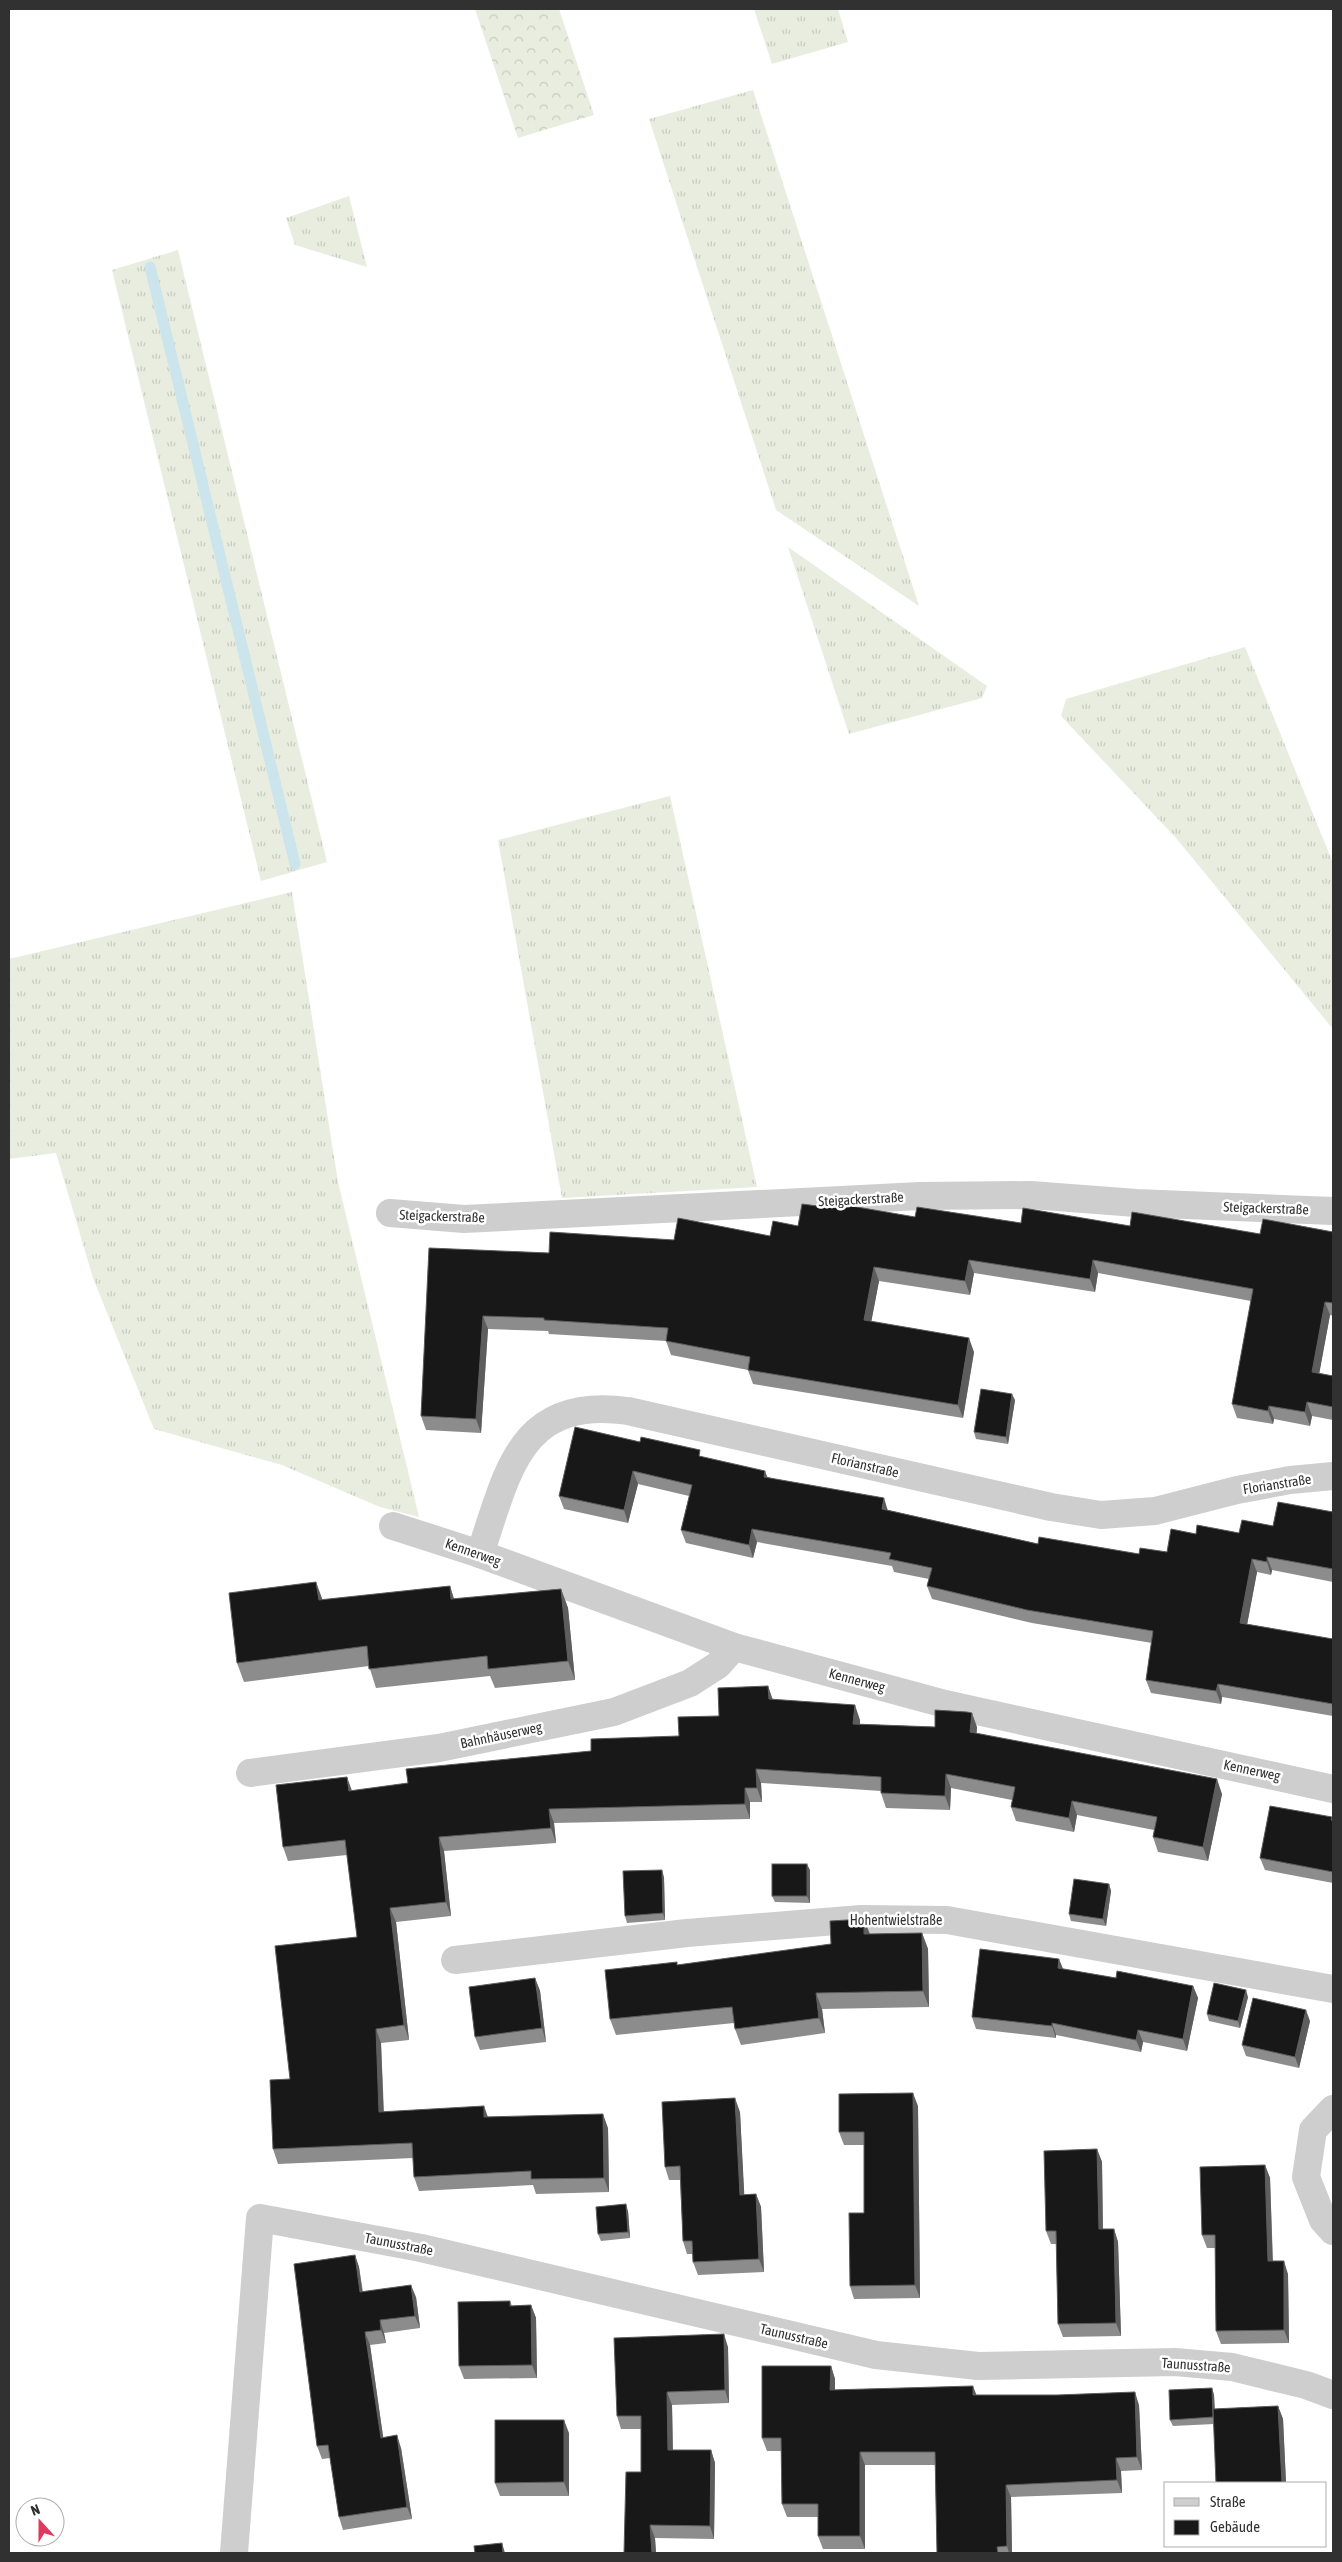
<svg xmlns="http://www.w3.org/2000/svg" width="1342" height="2562" viewBox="0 0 1342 2562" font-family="'Asap Condensed',sans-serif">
<defs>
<pattern id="grass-tufts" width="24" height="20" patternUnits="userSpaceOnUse" patternTransform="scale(1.25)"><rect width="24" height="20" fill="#e8eddf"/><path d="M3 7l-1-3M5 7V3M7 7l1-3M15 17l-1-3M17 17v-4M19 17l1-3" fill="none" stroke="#c7ccc0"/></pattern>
<pattern id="forest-crowns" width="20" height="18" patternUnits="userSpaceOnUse" patternTransform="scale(1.25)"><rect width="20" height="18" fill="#e8eddf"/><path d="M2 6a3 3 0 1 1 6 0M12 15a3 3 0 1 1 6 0" fill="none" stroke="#c7ccc0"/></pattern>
</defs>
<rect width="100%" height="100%" fill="#fff"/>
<g fill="url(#grass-tufts)">
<polygon points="754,9 838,9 848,42 772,64"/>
<polygon points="753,90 919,606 776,510 649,119"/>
<polygon points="349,196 367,267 295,245 286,218"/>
<polygon points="178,250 327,862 261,881 112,270"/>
<polygon points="788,547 987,686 982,698 849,734"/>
<polygon points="1245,647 1333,863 1333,1029 1176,838 1061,716 1066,699"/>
<polygon points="670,796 757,1187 562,1198 498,840"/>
<polygon points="292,892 338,1182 419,1517 380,1507 282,1465 154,1429 93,1278 56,1153 9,1159 9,959"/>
</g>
<polygon fill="url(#forest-crowns)" points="475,9 559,9 594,115 518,138"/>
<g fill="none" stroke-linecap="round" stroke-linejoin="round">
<polyline stroke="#cce4ec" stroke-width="11" points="150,267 295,864"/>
<g stroke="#cecece" stroke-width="28">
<polyline points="390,1213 464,1219 920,1196 1031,1195 1136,1203 1333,1211"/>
<polyline points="393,1526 480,1554 734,1647 945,1704 1333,1789"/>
<path d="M480,1554c28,-82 39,-158 148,-143l423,96 50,8 54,-4 82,-21 53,-10 43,-4"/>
<polyline points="250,1773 439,1748 614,1712 690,1683 718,1665 734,1647"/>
<polyline points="455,1960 687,1933 861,1919 947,1920 1333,1989"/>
<polyline points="1333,2109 1313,2130 1306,2177 1323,2220 1333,2231"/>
<polyline points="234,2553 260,2218 421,2248 876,2355 978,2366 1175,2362 1232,2367 1306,2385 1333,2395"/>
</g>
</g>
<g fill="#8c8c8c">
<polygon points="833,1208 915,1217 1021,1223 1130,1226 1260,1234 1333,1232 1333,1316 1330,1315 1319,1373 1333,1376 1333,1420 1312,1416 1310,1426 1274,1419 1273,1424 1237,1418 1232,1404 1251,1301 1098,1273 1095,1292 974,1273 970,1295 879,1281 871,1322 974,1352 963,1418 753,1384 748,1370 671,1355 666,1341 549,1334 548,1331 488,1329 481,1433 426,1430 421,1416 429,1248 549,1253 674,1240 770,1236 798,1226"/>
<polygon points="1015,1400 1008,1444 976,1439 974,1432"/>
<polygon points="640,1442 702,1457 768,1477 888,1510 1038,1544 1139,1554 1167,1552 1196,1534 1239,1533 1273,1526 1333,1512 1333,1582 1272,1570 1271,1575 1257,1572 1247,1624 1333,1639 1333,1716 1222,1697 1221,1704 1151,1693 1146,1680 1152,1643 1032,1623 932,1599 927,1586 929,1579 894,1572 892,1566 757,1542 753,1558 686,1543 681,1530 689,1496 638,1484 628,1523 564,1509 559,1496"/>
<polygon points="450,1586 454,1599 561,1589 568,1608 575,1680 495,1688 490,1676 376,1688 369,1666 244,1682 237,1663 323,1600"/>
<polygon points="768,1686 773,1700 860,1720 860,1724 935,1727 977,1727 976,1733 1222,1794 1208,1861 1158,1852 1153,1837 1154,1830 1077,1815 1074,1832 1016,1821 1011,1807 1012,1800 951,1788 950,1810 886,1808 881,1793 881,1791 761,1783 762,1802 750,1802 750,1819 554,1823 556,1843 444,1851 451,1916 396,1922 409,2040 381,2043 384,2112 488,2117 608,2128 609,2192 536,2194 533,2185 419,2191 414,2177 413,2158 278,2164 273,2149 290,2079 357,1937 347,1855 288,1861 283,1847 352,1791 408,1783 679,1736 719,1716"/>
<polygon points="1332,1817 1333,1820 1333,1883 1265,1870 1260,1858"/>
<polygon points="810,1870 810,1903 775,1902 772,1896"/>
<polygon points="664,1877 665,1920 627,1923 625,1916"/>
<polygon points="1109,1884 1111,1891 1106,1926 1071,1921 1069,1914"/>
<polygon points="864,1919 870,1934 922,1933 928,1949 929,2007 822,2009 825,2033 741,2045 735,2029 734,2023 616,2035 610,2019 678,1965 831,1944"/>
<polygon points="1063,1969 1116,1978 1193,1986 1198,1998 1187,2051 1143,2042 1141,2052 1056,2035 1056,2038 976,2029 972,2017"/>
<polygon points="535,1978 540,1991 546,2042 480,2050 475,2037"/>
<polygon points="1248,1997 1240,2028 1209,2021 1207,2014"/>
<polygon points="1310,2021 1299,2068 1246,2056 1242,2045"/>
<polygon points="918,2106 920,2298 854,2299 850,2286 864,2213 864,2145 844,2145 839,2132"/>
<polygon points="740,2112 744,2195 756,2194 761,2207 764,2272 698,2275 693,2262 693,2254 687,2254 683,2241 680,2180 669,2180 665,2167"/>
<polygon points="1097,2149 1102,2162 1103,2229 1114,2229 1118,2242 1121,2336 1063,2337 1058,2324 1056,2244 1051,2244 1046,2231"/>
<polygon points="1265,2165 1270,2178 1273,2261 1288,2274 1289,2343 1221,2344 1216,2331 1215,2248 1207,2248 1202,2235"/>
<polygon points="628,2211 630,2238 601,2241 598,2234"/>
<polygon points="355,2255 359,2267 363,2292 416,2297 420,2328 384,2333 386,2343 370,2345 383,2437 401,2448 412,2519 343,2530 339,2517 330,2458 322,2459 317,2446"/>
<polygon points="510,2301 512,2306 531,2305 536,2318 537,2378 464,2379 459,2366"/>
<polygon points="728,2347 729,2403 672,2405 673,2450 711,2450 715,2463 714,2539 655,2538 656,2553 624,2553 641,2472 641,2429 621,2429 617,2416"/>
<polygon points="831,2366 835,2379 835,2390 976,2395 1139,2405 1142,2470 1121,2471 1122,2493 1011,2497 1012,2553 937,2553 935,2465 865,2465 865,2549 823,2549 818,2536 818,2517 787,2517 782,2504 781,2451 767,2451 762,2438"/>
<polygon points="1212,2388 1214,2395 1215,2409 1278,2406 1283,2419 1286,2483 1216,2483 1214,2424 1173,2426 1170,2420"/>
<polygon points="569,2433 569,2496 500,2496 495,2483"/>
</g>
<g fill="#5d5d5d">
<polygon points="969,1260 974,1273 970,1295 965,1281"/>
<polygon points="1093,1260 1098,1273 1095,1292 1090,1279"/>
<polygon points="874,1267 879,1281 869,1334 864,1320"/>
<polygon points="1325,1302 1330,1315 1317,1386 1312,1372"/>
<polygon points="483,1316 488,1329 481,1433 476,1419"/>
<polygon points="969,1338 974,1352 963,1418 958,1405"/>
<polygon points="1012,1394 1015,1400 1008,1444 1006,1437"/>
<polygon points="1307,1402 1312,1416 1310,1426 1305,1412"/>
<polygon points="1269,1406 1274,1419 1273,1424 1268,1411"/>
<polygon points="633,1471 638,1484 628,1523 624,1510"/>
<polygon points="765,1471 770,1484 764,1477"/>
<polygon points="884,1498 888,1511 882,1509"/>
<polygon points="752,1529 757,1542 753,1558 749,1545"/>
<polygon points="1267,1557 1272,1570 1271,1575 1267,1562"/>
<polygon points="1252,1559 1257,1572 1245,1636 1240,1623"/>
<polygon points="316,1582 323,1601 319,1600"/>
<polygon points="450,1586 456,1606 451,1599"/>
<polygon points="561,1589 568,1608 575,1680 568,1661"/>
<polygon points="1218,1684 1222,1697 1221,1704 1216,1691"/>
<polygon points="768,1686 773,1701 769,1699"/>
<polygon points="855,1705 860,1720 859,1738 853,1724"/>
<polygon points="972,1713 977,1727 976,1746 970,1732"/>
<polygon points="756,1769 761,1783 762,1802 757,1788"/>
<polygon points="946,1774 951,1788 950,1810 945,1796"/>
<polygon points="347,1777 352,1791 349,1791"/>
<polygon points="1217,1779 1222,1794 1208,1861 1203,1847"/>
<polygon points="745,1788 750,1802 750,1819 745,1804"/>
<polygon points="1072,1801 1077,1815 1074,1832 1069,1818"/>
<polygon points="549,1809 554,1823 556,1843 551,1828"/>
<polygon points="439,1837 444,1851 451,1916 446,1902"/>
<polygon points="807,1864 810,1870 810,1903 807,1896"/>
<polygon points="662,1870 664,1877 665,1920 663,1913"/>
<polygon points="1109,1884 1111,1891 1106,1926 1103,1919"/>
<polygon points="390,1908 396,1922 409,2040 404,2025"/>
<polygon points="864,1919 870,1935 864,1934"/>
<polygon points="922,1933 928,1949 929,2007 923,1991"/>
<polygon points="1059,1959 1064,1971 1058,1968"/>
<polygon points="535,1978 540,1991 546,2042 542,2028"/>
<polygon points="1193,1986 1198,1998 1187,2051 1183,2039"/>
<polygon points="1246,1990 1248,1997 1240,2028 1238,2021"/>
<polygon points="816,1993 822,2009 825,2033 819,2018"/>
<polygon points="1306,2010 1310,2021 1299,2068 1295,2057"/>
<polygon points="1052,2023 1056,2035 1056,2038 1052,2026"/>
<polygon points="376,2029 381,2043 384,2126 379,2112"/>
<polygon points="1138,2030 1143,2042 1141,2052 1136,2040"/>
<polygon points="913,2093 918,2106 920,2298 915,2285"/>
<polygon points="735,2098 740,2112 745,2208 740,2195"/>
<polygon points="484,2106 489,2120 484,2117"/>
<polygon points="603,2114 608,2128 609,2192 604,2178"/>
<polygon points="1097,2149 1102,2162 1103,2242 1099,2229"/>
<polygon points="1265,2165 1270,2178 1273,2274 1268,2261"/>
<polygon points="756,2194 761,2207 764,2272 759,2259"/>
<polygon points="626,2204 628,2211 630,2238 628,2232"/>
<polygon points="1114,2229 1118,2242 1121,2336 1116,2323"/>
<polygon points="355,2255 359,2267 364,2305 360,2292"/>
<polygon points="1284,2261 1288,2274 1289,2343 1284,2330"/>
<polygon points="411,2285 416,2297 420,2328 415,2316"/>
<polygon points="531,2305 536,2318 537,2378 532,2365"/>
<polygon points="380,2320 384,2333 386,2343 381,2330"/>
<polygon points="365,2332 370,2345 385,2450 381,2438"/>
<polygon points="724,2334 728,2347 729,2403 725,2390"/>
<polygon points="831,2366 835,2379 835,2403 830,2390"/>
<polygon points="973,2386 978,2399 973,2395"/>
<polygon points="1212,2388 1214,2395 1215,2424 1213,2417"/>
<polygon points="667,2392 672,2405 673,2463 668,2450"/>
<polygon points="1135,2392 1139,2405 1142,2470 1137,2457"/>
<polygon points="1278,2406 1283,2419 1286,2483 1282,2483"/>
<polygon points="564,2420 569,2433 569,2496 564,2482"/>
<polygon points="397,2435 401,2448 412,2519 407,2507"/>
<polygon points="711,2450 715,2463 714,2539 710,2526"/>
<polygon points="860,2452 865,2465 865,2549 860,2536"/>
<polygon points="1116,2458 1121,2471 1122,2493 1117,2480"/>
<polygon points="1006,2485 1011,2497 1012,2553 1009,2553 1007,2546"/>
<polygon points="650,2525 655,2538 656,2553 652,2553"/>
<polygon points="502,2543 505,2553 503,2553"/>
</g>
<g fill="#181818" stroke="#5d5d5d">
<polygon points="834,1203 915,1217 917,1207 1021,1223 1023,1208 1130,1226 1132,1212 1260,1234 1263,1219 1333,1232 1333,1303 1325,1302 1312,1372 1333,1376 1333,1407 1307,1402 1305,1412 1269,1406 1268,1411 1232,1404 1253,1289 1093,1260 1090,1279 969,1260 965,1281 874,1267 864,1320 969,1338 958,1405 748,1370 750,1357 666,1341 668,1328 544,1320 544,1318 483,1316 476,1419 421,1416 429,1248 549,1253 550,1232 674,1240 678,1218 770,1236 773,1221 798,1226 802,1204 833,1208"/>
<polygon points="981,1389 1012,1394 1006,1437 974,1432"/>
<polygon points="575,1427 640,1442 641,1437 700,1450 699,1456 765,1471 764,1477 884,1498 882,1509 1038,1544 1039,1537 1139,1554 1140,1548 1167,1552 1171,1529 1196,1534 1197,1525 1239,1533 1242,1520 1273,1526 1278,1502 1333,1512 1333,1569 1267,1557 1267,1562 1252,1559 1240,1623 1333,1639 1333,1704 1218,1684 1216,1691 1146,1680 1153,1631 1027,1610 927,1586 932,1568 889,1559 891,1553 752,1529 749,1545 681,1530 692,1485 633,1471 624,1510 559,1496"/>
<polygon points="316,1582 319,1600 450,1586 451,1599 561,1589 568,1661 488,1669 487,1656 369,1669 367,1646 237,1663 229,1593"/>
<polygon points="768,1686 769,1699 855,1705 853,1724 935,1727 935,1710 967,1712 972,1713 970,1732 1217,1779 1203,1847 1153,1837 1157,1817 1072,1801 1069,1818 1011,1807 1015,1787 946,1774 945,1796 881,1793 881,1777 756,1769 757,1788 745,1788 745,1804 549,1809 551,1828 439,1837 446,1902 390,1908 404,2025 376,2029 379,2112 484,2106 484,2117 603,2114 604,2178 531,2179 531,2171 414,2177 412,2143 273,2149 270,2080 290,2079 275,1946 357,1937 345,1840 283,1847 276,1785 347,1777 349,1791 408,1783 406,1769 591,1751 591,1739 679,1736 678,1717 719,1716 718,1688"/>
<polygon points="1270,1806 1332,1817 1331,1820 1333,1821 1333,1872 1260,1858"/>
<rect x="772" y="1864" width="35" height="32"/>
<polygon points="662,1870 663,1913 625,1916 623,1871"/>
<polygon points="1074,1879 1109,1884 1103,1919 1069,1914"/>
<polygon points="864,1919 864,1934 922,1933 923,1991 816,1993 819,2018 735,2029 732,2007 610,2019 605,1970 677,1962 677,1965 831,1944 830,1921"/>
<polygon points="980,1949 1059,1959 1058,1968 1116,1978 1117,1971 1193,1986 1183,2039 1138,2030 1136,2040 1052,2023 1052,2026 972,2017"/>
<polygon points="535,1978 542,2028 475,2037 469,1987"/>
<polygon points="1214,1983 1246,1990 1238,2021 1207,2014"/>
<polygon points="1253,1998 1306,2010 1295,2057 1242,2045"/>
<polygon points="913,2093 915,2285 850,2286 849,2213 864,2213 864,2132 839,2132 839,2094"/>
<polygon points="735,2098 740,2195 756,2194 759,2259 693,2262 692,2241 683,2241 680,2166 665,2167 662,2102"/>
<polygon points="1097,2149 1099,2229 1114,2229 1116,2323 1058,2324 1056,2231 1046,2231 1044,2151"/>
<polygon points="1265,2165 1268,2261 1284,2261 1284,2330 1216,2331 1215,2235 1202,2235 1200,2167"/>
<polygon points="626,2204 628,2232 598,2234 596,2207"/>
<polygon points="355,2255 360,2292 411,2285 415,2316 380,2320 381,2330 365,2332 381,2438 397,2435 407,2507 339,2517 328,2445 317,2446 294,2264"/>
<polygon points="510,2301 510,2306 531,2305 532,2365 459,2366 458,2302"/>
<polygon points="724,2334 725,2390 667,2392 668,2450 711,2450 710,2526 650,2525 652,2553 624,2553 626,2472 641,2472 641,2416 617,2416 614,2338"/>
<polygon points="762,2366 831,2366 830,2390 973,2386 973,2395 1057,2395 1135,2392 1137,2457 1116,2458 1117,2480 1006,2485 1007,2546 997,2547 998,2553 937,2553 935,2452 860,2452 860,2536 818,2536 818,2504 782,2504 781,2438 762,2438"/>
<polygon points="1212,2388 1213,2417 1170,2420 1169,2390"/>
<polygon points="1278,2406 1282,2483 1216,2483 1213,2409"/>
<polygon points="495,2420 564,2420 564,2482 495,2483"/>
<polygon points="502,2543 503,2553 475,2553 474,2546"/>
</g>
<g text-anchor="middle" stroke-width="5" stroke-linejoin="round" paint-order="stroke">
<g font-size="14" fill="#313131" stroke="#fff">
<text transform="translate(861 1199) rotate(-3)" y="5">Steigackerstraße</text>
<text transform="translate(1266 1208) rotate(2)" y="5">Steigackerstraße</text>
<text transform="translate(442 1216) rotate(2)" y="5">Steigackerstraße</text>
<text transform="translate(865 1465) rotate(13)" y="5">Florianstraße</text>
<text transform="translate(1277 1484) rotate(-9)" y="5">Florianstraße</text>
<text transform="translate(473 1552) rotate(19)" y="5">Kennerweg</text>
<text transform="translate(857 1680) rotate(15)" y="5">Kennerweg</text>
<text transform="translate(501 1735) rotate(-12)" y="5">Bahnhäuserweg</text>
<text transform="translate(1252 1770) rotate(12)" y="5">Kennerweg</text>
<text x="896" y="1925">Hohentwielstraße</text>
<text transform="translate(399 2244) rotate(11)" y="5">Taunusstraße</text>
<text transform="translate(794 2336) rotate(13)" y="5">Taunusstraße</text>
<text transform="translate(1196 2365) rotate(4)" y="5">Taunusstraße</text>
</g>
</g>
<rect width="1342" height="2562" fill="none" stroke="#313131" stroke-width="20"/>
<rect x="1164" y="2482" width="162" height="65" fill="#ffffff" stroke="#adadad"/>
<rect x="1174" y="2498" width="25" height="8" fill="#cecece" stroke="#adadad"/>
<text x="1210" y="2507" font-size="15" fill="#313131">Straße</text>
<rect x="1174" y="2520" width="25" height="15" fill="#181818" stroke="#adadad"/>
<text x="1210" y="2532" font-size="15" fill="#313131">Gebäude</text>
<g transform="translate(40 2522) rotate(339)"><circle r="24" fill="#ffffff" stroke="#adadad"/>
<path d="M0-4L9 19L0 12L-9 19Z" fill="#e2385b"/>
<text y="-8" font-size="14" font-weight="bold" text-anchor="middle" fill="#313131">N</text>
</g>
</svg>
